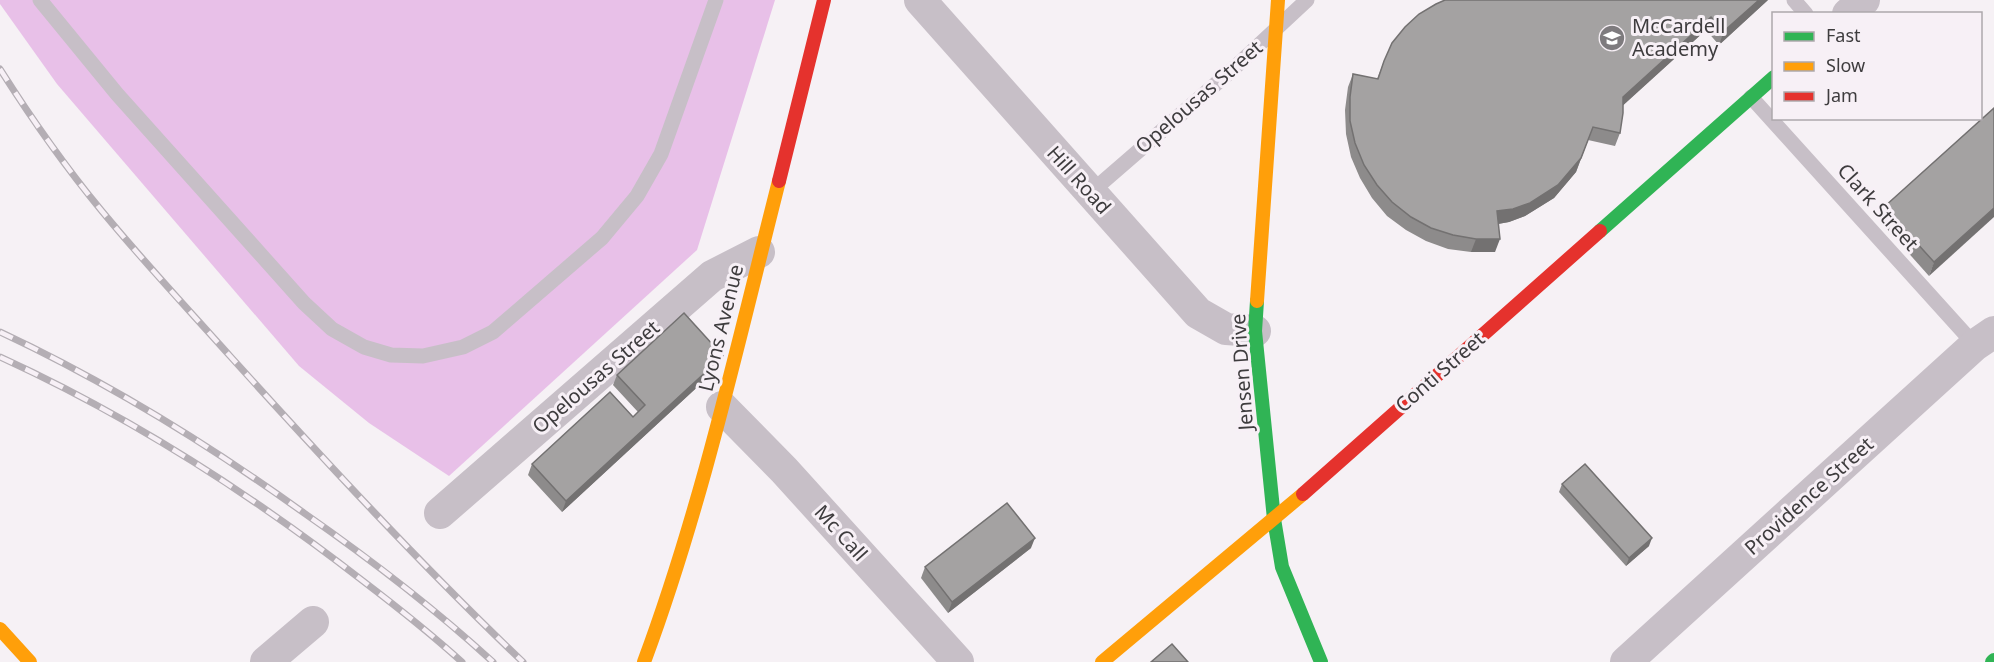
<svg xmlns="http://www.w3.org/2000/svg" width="1994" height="662" viewBox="0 0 1994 662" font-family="'Noto Sans',sans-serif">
<rect width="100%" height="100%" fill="#f6f1f5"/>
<polygon fill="#e8c0e8" points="0,0 775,0 697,250 449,476 369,423 299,366 57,84 0,4"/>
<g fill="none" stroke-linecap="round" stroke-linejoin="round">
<g stroke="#c7bfc7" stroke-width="15">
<polyline points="40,0 117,94 304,303 332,329 364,347 391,355 423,356 463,347 493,332 602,238 637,196 661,154 716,0"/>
<polyline points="1794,0 1806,14"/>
<polyline points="1751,97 1975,345"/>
<polyline points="1090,193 1232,70 1307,0"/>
</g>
<g stroke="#c7bfc7" stroke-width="32">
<polyline points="920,0 1198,313 1226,329 1255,331"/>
<polyline points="1848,14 1864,0"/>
<polyline points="722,407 784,470 958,662"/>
<polyline points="440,513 712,276 759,252"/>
<polyline points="266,662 313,622"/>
<polyline points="1626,662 1975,345 1994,332"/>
</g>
<g stroke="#30b455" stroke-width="14">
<polyline points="1600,231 1774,77"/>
<polyline points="1257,301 1255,331 1274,519 1282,567 1321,662"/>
<polyline points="1992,662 1994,660"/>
</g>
<g stroke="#ff9f0a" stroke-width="14">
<polyline points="1257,301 1278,0"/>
<polyline points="0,629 30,662"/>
<path d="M644,662c58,-156 94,-320 135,-481"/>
<polyline points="1102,662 1303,494"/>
</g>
<g stroke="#e5322d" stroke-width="14">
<polyline points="779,181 824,0"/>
<polyline points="1303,494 1600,231"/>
</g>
<g stroke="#b4aeb4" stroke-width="7">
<g id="rail">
<path d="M0,69c31,49 64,96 101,141 41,50 86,98 129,146 95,105 191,209 293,306"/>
<path d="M0,332c107,50 208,112 304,181 66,46 130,95 189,149"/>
<path d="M0,357c129,59 251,137 363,224 34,26 67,52 99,81"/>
</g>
</g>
<use href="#rail" stroke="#f7f0f6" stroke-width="4.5" stroke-dasharray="14" stroke-linecap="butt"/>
</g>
<g fill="#8d8b8b">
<polygon points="1768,0 1719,45 1706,30 1623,105 1620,133 1615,146 1588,140 1576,172 1554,198 1525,216 1509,222 1498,224 1495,252 1471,252 1448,249 1426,241 1406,230 1387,216 1372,198 1360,178 1351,157 1346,134 1345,110 1348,87 1353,74 1377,79 1384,61"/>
<polygon points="1994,108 1929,276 1879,220 1884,207"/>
<polygon points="723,356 719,367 562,512 528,475 532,464 633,417 638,412 613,385 617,375"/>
<polygon points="1562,484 1649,546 1626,566 1559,492"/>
<polygon points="1031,548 948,613 921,578 925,567"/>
</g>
<g fill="#737171">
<polygon points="1759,0 1768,0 1719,45 1724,31"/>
<polygon points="1711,17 1706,30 1618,110 1623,97"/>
<polygon points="1593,127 1576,172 1554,198 1525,216 1509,222 1492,225 1497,211"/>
<polygon points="1994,208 1994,217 1929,276 1934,262"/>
<polygon points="1476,239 1500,239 1495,252 1471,252"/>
<polygon points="723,356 719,367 562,512 566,501"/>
<polygon points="1035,538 1031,548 948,613 952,602"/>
<polygon points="1652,538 1649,546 1626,566 1629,558"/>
</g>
<g fill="#a4a2a2" stroke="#737171" stroke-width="1.5">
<polygon points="1445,0 1759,0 1724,31 1711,17 1623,97 1623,113 1620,133 1593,127 1581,158 1558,185 1530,203 1513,209 1497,211 1500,239 1476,239 1453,235 1431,228 1411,217 1392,202 1377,185 1364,165 1355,143 1350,121 1350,97 1353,74 1378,79 1384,61 1392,43 1405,27 1419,14 1436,4"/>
<polygon points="1994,108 1994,208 1934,262 1884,207"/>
<polygon points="684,313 723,356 566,501 532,464 610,392 633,417 645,405 617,375"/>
<polygon points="1585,464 1652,538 1629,558 1562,484"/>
<polygon points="1007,503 1035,538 952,602 925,567"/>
<polygon points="1172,644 1188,662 1151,662"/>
</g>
<defs>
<g id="school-disc" transform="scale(1.35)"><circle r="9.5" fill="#7e7b7e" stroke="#f7f0f6"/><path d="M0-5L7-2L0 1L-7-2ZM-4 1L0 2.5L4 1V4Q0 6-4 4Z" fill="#fff"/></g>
</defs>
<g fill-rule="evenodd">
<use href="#school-disc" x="1612" y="38"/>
</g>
<g text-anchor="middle" stroke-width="6" stroke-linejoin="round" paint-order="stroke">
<g font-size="20" fill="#3e3c3e" stroke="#f7f0f6" text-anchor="start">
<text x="1632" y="33">McCardell<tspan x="1632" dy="23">Academy</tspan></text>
</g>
<g font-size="20" fill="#3e3c3e" stroke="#f7f0f6">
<text transform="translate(1199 97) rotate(-41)" y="7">Opelousas Street</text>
<text transform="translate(1079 180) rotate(48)" y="7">Hill Road</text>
<text transform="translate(1878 207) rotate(48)" y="7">Clark Street</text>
<text transform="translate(721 328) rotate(-76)" y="7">Lyons Avenue</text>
<text transform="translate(1242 372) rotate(-94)" y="7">Jensen Drive</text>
<text transform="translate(1440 372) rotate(-41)" y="7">Conti Street</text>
<text transform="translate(596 377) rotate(-41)" y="7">Opelousas Street</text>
<text transform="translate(1809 496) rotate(-42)" y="7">Providence Street</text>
<text transform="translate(841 533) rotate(48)" y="7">Mc Call</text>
</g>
</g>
<rect x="1772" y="12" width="210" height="108" fill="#f7f0f6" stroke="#ada8ac" stroke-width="1.5"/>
<rect x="1784" y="32" width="30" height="9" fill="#30b455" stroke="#ada8ac" stroke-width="1.5"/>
<text x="1826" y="42" font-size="18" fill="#3e3c3e">Fast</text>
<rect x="1784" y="62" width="30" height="9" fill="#ff9f0a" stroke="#ada8ac" stroke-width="1.5"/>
<text x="1826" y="72" font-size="18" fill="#3e3c3e">Slow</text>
<rect x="1784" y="92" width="30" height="9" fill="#e5322d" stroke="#ada8ac" stroke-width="1.5"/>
<text x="1826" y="102" font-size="18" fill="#3e3c3e">Jam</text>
</svg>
